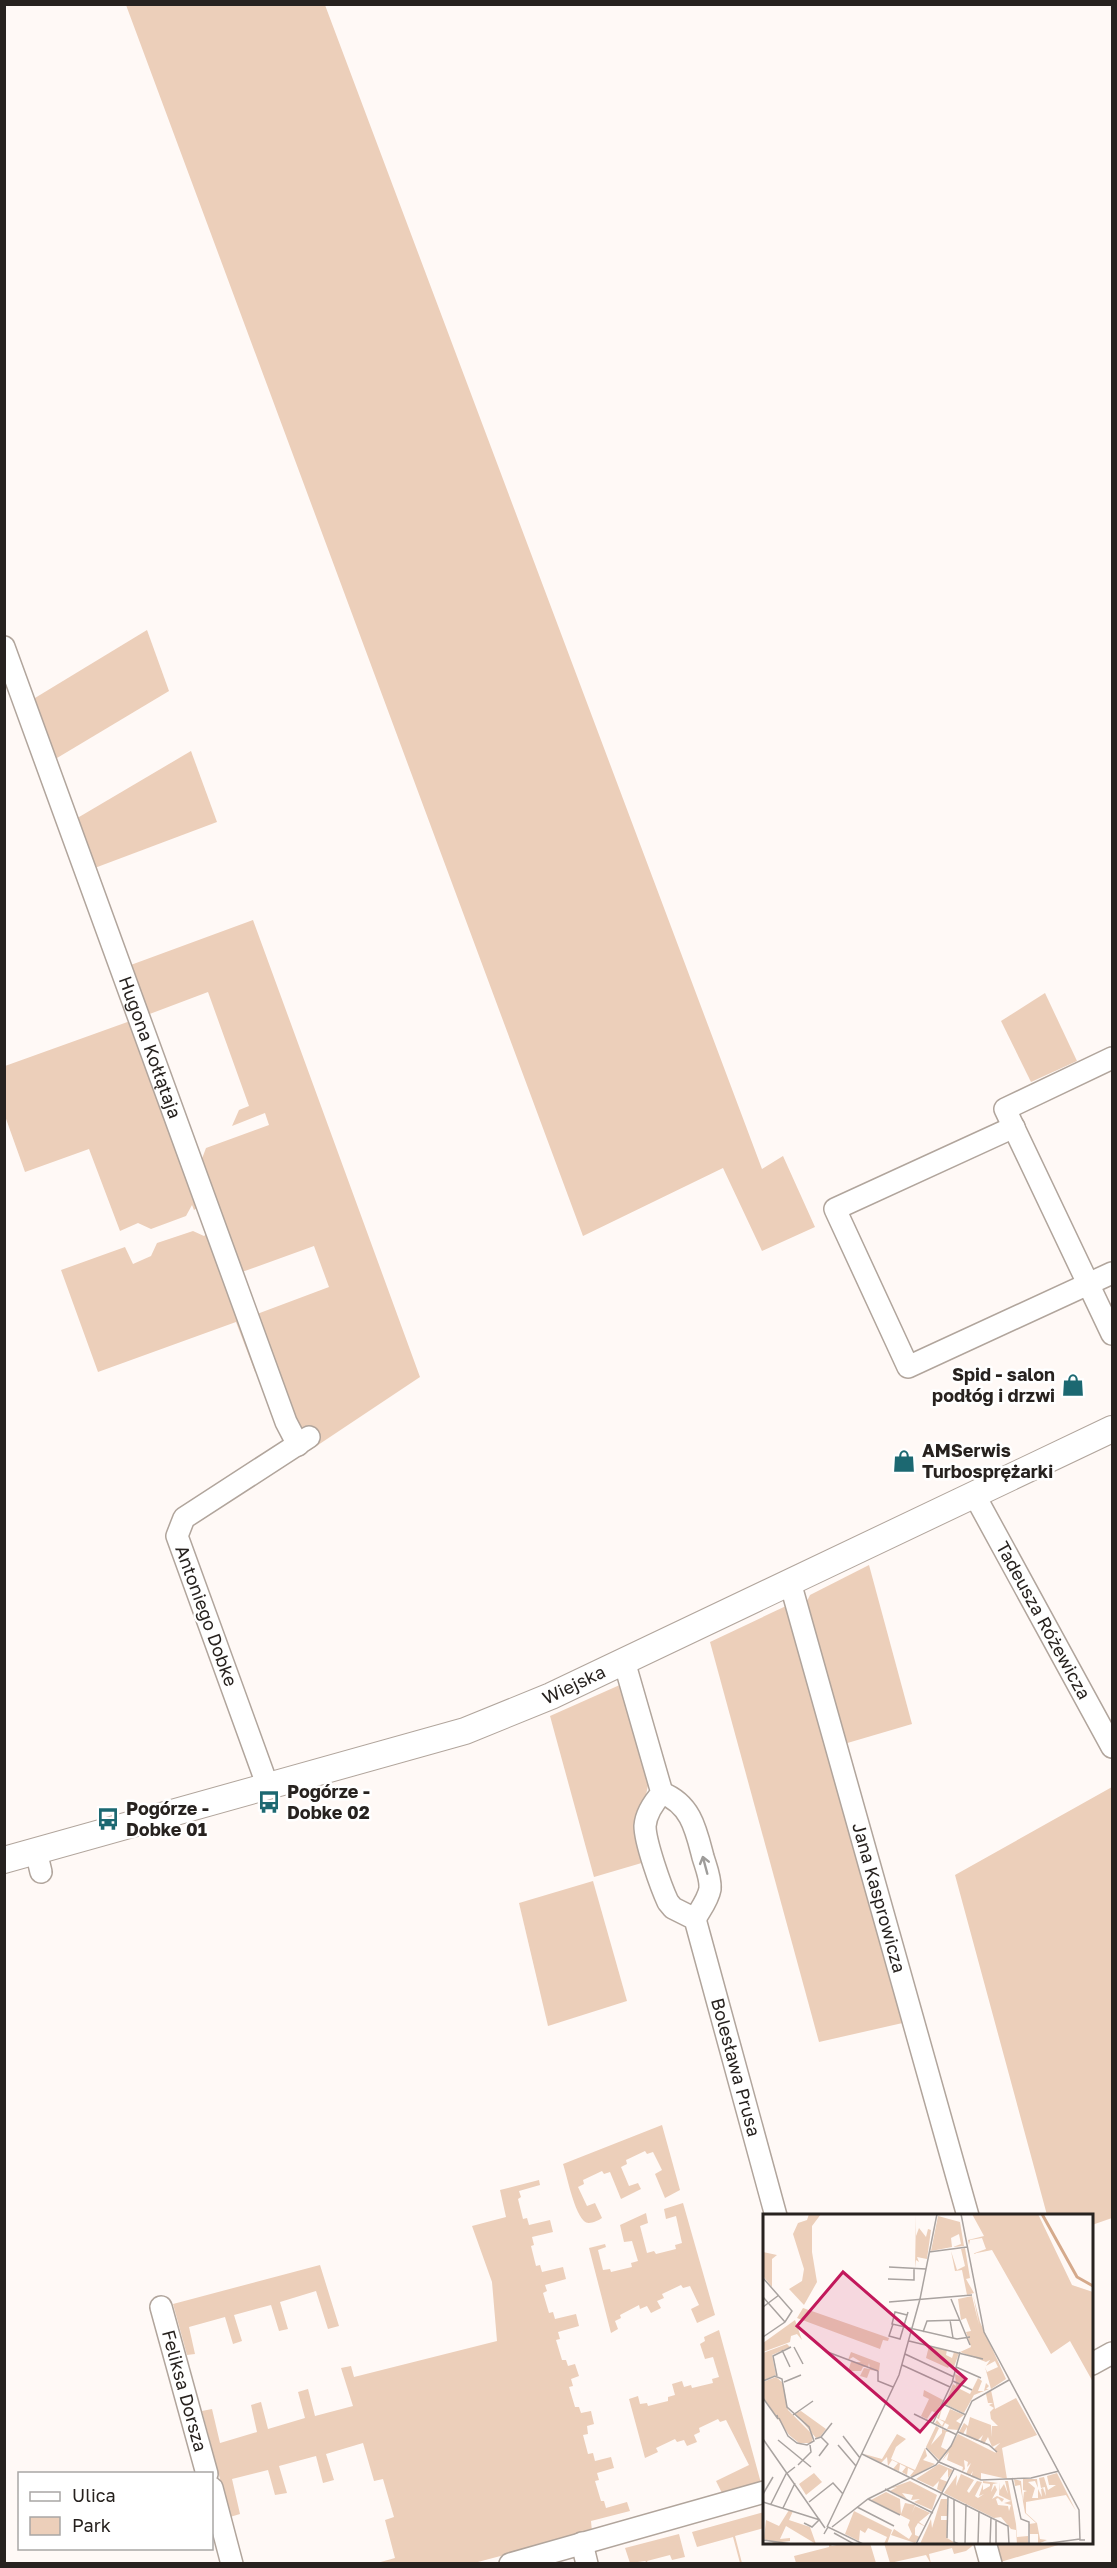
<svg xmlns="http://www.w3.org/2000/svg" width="1117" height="2568" viewBox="0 0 1117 2568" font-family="'Golos Text',sans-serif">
<rect width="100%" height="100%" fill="#fff9f6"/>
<g fill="#eccfba">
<polygon points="126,5 325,5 762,1169 783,1156 815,1227 762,1251 723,1168 583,1236"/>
<polygon points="147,630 169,691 52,761 30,701"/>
<polygon points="191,751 217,822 92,869 74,820"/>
<polygon points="253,920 420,1377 309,1451 302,1442 257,1314 329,1287 314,1246 242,1272 200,1164 206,1148 269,1125 265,1113 232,1126 239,1110 249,1106 208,992 147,1015 128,966"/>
<polygon points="1045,993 1077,1061 1031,1082 1001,1021"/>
<polygon points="133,1020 200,1206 194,1210 192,1205 186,1216 151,1229 138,1223 120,1231 89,1149 25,1172 5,1116 5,1066"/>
<polygon points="193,1231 204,1236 208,1233 264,1370 255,1372 236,1322 98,1372 61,1270 125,1247 133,1264 151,1256 157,1243"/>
<polygon points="869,1565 912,1724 844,1744 809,1614 807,1601 810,1595"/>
<polygon points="786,1606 907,2022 819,2042 710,1642"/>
<polygon points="622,1684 649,1781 644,1804 645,1862 594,1877 550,1716"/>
<polygon points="1112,1787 1112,2218 1092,2225 1092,2216 1047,2215 955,1875"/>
<polygon points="593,1881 627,2001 548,2026 519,1903"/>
<path d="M662,2125l18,65 -15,8 -10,-24 7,-4 -9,-18 -6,2 -2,-3 -19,9 1,4 -6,3 8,19 9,-3 3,6 -20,10 -11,-27 -6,2 -2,-3 -19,9 1,4 -6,3 9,19 8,-3 7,15c-3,2 -9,5 -13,5 -13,1 -22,-48 -26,-59z"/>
<polygon points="539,2180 540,2185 519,2191 521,2197 518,2199 523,2219 527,2218 529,2225 550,2220 553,2232 532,2237 534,2245 531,2246 536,2266 540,2265 542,2272 563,2267 566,2279 545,2285 547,2291 543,2293 549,2313 553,2312 555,2319 576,2314 579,2326 558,2332 560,2339 556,2340 562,2360 566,2360 568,2366 575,2364 579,2376 571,2379 573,2386 569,2387 575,2407 579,2407 581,2413 591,2411 594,2424 587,2426 588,2434 583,2435 588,2454 593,2453 595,2461 611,2457 614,2468 597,2473 599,2480 595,2481 601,2501 604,2501 606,2508 627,2502 630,2511 591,2521 592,2532 474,2563 377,2563 395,2558 385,2520 394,2517 383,2479 374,2481 363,2443 326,2454 334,2480 323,2483 316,2456 279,2466 287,2493 275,2495 268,2470 232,2479 240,2514 230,2517 202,2411 212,2409 220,2443 257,2432 251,2405 261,2402 268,2429 305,2418 298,2392 308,2389 315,2416 353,2406 341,2368 351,2366 354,2377 497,2341 492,2282 472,2226 506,2217 500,2190"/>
<polygon points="683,2203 715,2315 697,2323 691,2309 699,2305 690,2286 683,2288 681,2285 662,2294 664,2298 657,2301 661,2308 651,2313 647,2306 640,2309 639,2305 620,2315 621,2318 615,2321 618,2329 611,2333 589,2248 605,2244 606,2247 598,2250 603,2270 610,2269 611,2272 632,2267 631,2263 638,2261 632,2241 624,2242 620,2225 646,2213 648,2223 640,2226 647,2253 654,2251 656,2254 676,2249 675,2245 682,2243 676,2216 666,2219 664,2209"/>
<polygon points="320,2265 339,2326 328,2329 316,2291 280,2302 288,2329 279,2331 271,2305 234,2315 242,2341 233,2344 225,2317 189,2327 195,2354 187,2355 173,2304"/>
<polygon points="719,2330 761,2483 722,2493 716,2481 749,2465 726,2420 720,2422 718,2419 699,2428 700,2432 694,2435 697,2442 687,2446 684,2440 677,2442 675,2439 656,2448 658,2452 645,2458 629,2399 638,2396 640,2404 647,2403 648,2406 668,2401 668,2397 675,2395 672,2384 682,2381 684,2387 691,2385 692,2388 713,2383 712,2379 719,2377 713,2357 705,2359 700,2344 705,2341 704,2337"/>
<polygon points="764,2512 764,2528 735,2536 742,2563 740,2563 733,2537 697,2547 692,2532"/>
<polygon points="679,2534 685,2557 672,2560 670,2555 647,2561 648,2563 645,2561 630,2563 625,2548"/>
<polygon points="829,2543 832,2546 846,2543 870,2543 876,2563 796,2563 794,2556 829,2547"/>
<polygon points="884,2543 976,2543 966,2551 954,2554 952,2548 929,2554 931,2564 926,2555 890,2563"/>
<polygon points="992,2543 1065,2543 997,2563"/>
</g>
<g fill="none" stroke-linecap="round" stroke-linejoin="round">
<g stroke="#b1a59c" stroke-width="24">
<g id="minor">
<path id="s1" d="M4,647l282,775 12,23"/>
<polyline points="1112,1058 1005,1109 1112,1334"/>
<polyline points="1014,1127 835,1209 908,1367 1112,1273"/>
<path id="s2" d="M975,1496l137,251"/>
<path id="s3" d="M790,1582l178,634"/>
<path id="s4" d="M624,1661l38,132c-8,9 -16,20 -17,33 0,16 16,61 23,76l5,6 22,11 81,297"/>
<polyline points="268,1787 177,1536 184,1518 309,1437"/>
<path d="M662,1793c29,11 34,37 41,64 3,10 8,22 7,32 -2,11 -10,21 -15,30"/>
<polyline points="36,1851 41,1872"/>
<path id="s5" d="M161,2307l46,167"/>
<polyline points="1092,2364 1112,2353"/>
<polyline points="212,2488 232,2564"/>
<polyline points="985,2542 991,2564"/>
<polyline points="582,2543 587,2564"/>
<polyline points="510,2564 764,2492"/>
</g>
</g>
<g stroke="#b1a59c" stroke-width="28">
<g id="tertiary">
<path id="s6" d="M4,1860l461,-129 86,-35 561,-267"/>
</g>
</g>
<use href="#minor" stroke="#fff" stroke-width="21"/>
<use href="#tertiary" stroke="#fff" stroke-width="26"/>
</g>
<defs><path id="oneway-shaft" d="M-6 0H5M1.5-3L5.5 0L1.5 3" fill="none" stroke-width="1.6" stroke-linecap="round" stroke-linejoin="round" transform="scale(1.5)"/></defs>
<use stroke="#9e9c9a" href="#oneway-shaft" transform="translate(705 1865) rotate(-105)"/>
<defs>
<g id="shop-bare" transform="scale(1.8)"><path d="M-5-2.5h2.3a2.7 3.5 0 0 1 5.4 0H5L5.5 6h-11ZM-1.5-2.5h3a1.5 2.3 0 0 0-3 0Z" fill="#1c6871" stroke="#fff" stroke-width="2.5" paint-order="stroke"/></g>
<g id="bus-bare" transform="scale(1.8)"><path d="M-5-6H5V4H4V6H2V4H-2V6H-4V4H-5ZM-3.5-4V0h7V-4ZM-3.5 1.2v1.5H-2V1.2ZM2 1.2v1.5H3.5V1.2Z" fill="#1c6871" stroke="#fff" stroke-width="2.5" paint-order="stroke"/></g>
</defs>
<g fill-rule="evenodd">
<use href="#shop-bare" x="1073" y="1385"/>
<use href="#shop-bare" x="904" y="1461"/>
<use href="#bus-bare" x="269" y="1802"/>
<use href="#bus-bare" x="108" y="1819"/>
</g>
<g text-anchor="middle" stroke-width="5" stroke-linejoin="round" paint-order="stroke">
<g font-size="18" fill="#27221f" stroke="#fff">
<text dy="6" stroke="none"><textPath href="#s1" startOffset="426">Hugona Kołłątaja</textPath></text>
<text transform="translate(206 1616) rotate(70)" y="6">Antoniego Dobke</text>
<text dy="6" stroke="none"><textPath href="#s2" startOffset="142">Tadeusza Różewicza</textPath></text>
<text dy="6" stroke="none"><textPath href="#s6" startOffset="597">Wiejska</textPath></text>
<text dy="6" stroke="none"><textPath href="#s3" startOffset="328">Jana Kasprowicza</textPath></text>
<text dy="6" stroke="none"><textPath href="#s4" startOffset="441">Bolesława Prusa</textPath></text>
<text dy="6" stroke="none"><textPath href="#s5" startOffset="87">Feliksa Dorsza</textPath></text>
</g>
<g font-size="18" font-weight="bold" fill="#27221f" stroke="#fff" text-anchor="start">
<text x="1055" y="1381" text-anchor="end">Spid - salon<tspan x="1055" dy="21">podłóg i drzwi</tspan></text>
<text x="922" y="1457">AMSerwis<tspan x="922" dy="21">Turbosprężarki</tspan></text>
<text x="287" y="1798">Pogórze -<tspan x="287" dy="21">Dobke 02</tspan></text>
<text x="126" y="1815">Pogórze -<tspan x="126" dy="21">Dobke 01</tspan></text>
</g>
</g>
<g transform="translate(763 2214)">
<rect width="330" height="330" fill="#fff9f6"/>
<path d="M46,0h12l-9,12v26l5,30 -13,23 -15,-16 13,-8 2,-12 -11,-35 5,-11 9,-3zM153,0v22l3,-8 7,9 2,-8 3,1 -4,29 -10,-2 2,5 -3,-2 -1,8zM209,0h66l34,71 21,7v90l-23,-41 -19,13 -59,-104 -20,4 14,-5 -4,-11 -12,2 -1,5 -1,-5 16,-4zM175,2l22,6 4,24 -11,1 8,-3 -2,-10 -8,4 1,9 -21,4zM202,34l5,30 -4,1 8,14 -7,2 -5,-25 -7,1 -4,-20 6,19 8,-4 -4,-17zM0,38l14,3 -5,4v28l-9,-11zM210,81l7,27 26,57 -15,10 -6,-22 2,5 11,-5 -3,-6 -9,5 4,-6 -4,2 -26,-10 11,-5 -5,-15 5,-1 -5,-13 -5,2 -3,-21 14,-3 7,29zM40,94l86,30 -1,3 -5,-1 -3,9 -83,-31zM32,106l7,20 -5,-6 -6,2 -1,6 -27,10v-9zM24,130l3,3 -18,8 4,20 -13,6v-28zM166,132l18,4 -1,5 6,3 2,-6 5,1 -5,14 -4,-2 -2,3 -22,-10zM88,138l29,11 -1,8 -9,-1 -3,8 -7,-2 4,-8 6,1 -1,-6 -1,4h-5l-2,4h-13l3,-9h10l-8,-5 -5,3zM192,160l9,4 -6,10 12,6 8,-16 4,3 -4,10h6l2,-8 3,3 -3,3h3l-15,6 -10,18 -19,-9 8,-20 3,2zM13,163l7,6 5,27 25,25 -1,8h-13l-10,-8 -26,-38v-15zM161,176l19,10 -11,22 -2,-1 6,-8 -4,-2 -5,8 -6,-3 8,-17 -6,-3zM228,176l4,19 21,-11 21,37 -35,13 5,31 -26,-6v6l-10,-2 2,-6 -3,5 -4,-2 5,-11 -4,4 1,-5 -4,-2 1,9 -3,3 1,-5 -16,-7 2,-8 -7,9 16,-27 38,19 -2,-4 6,-6 -8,4 -4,-10 -4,7 -4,-2 3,-7 -6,6 -11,-5 1,-9 -4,7 -4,-2 5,-9 4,3 2,-9 5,2v11v-11l16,6 1,12v-11h6l-7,-7 -1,-7 4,-4 -5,-3 4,-2h-5l-2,-9zM180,191l-4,14 6,2 5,-12 14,6 -8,6 5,3 -3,6 -11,-1 2,-4 -4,-2 -2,4 -8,-4 2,-3 5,6 2,-4 -7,-4zM38,197l25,18 -6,8 -4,1 -21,-25zM173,212l3,2 -8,17 11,-12v-4l7,3h-3l-5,15 6,3 5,-6 -12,17 -14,-14zM134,220l9,5 -10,8 -5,12 24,11 10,-22 2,8 -4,4 12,4 -22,13 -3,-1 4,-5 -6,-3 -1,7 -5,-3 4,-5 -6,-3 -1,7 -6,-2 5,-6 -6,-3 -4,6 -1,-9 -6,6 -17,-9 18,5zM176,250l14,6 -5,8v-9l-8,10 8,3 -6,10 -5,-3 2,-8 -6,6 -17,-8zM51,259l8,9 -16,13 -7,-11zM294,259l19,38 -10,-16 -40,7v11l11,10 3,16 7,1 -9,4v-10h-8l-1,-10 7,-1 -11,-10 -5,-28 -5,1 -1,-7 7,2 2,20 1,-9 3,-1 -4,-1v-11h14l1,9 -3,-7 -7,1 7,6 -3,10h6v-9l4,8 -1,-8 2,-1 3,8 -1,-9 -4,1 -2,-10 5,-1 4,13 8,-5h-7l-2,-9zM198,260l13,6 -7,11 2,2 8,-12 5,1 -7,14 3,2 6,-4 -5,2 4,-12v6l7,-4v-2l-7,-1v-2l15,2 -5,1 -2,8 4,-7 2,5 -5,9 5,-3 7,3 -2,3 -4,-4 -2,1 2,6 10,1 1,5 2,-6 -7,-2 7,-2 -12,-6 1,-13v8l4,-6 4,10 -3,-13h3l8,43 1,13 11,-1v8h-11l-1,-14 -5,-1 -10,-12 -7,1 -50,-25 13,-18 -1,11zM147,267l27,14 -5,15 -18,-8 6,-3 -9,1 2,-5 -11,-2 5,6 -17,-8 7,-4 -9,2zM123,278l14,7 1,15 4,-11 10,2 -3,8 3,-7 15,7 -11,9 7,5 -8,-4 -3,5v7l5,2 -5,6 -24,-8 3,-6 15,10 3,-5 -4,-9 2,-5 -39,-20zM178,285h6v17h-6v4h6v18l10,6h-37l11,-25 1,9zM26,296l4,1 -4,9 21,7 6,17 -30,-18 -6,13 10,-1v3l-16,2 -10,-4 2,-19 13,6zM91,297l38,19 -5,14h-3l3,-7 -19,-9 -3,5 -5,-3 -1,11 -14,-7z" fill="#eccfba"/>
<path fill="none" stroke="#d5aa8c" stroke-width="3" d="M279,0l35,63 16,9"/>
<path fill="none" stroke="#a9a3a0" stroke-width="1.5" d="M198,0l23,118 95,178 1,30h5M166,38l38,-5M126,53l37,2M0,64l29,33 -7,11 -22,15M125,65l26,1v-12M0,83l22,25M188,85l19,46M126,88l83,-7M0,93l16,-12M144,101l-12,-3 -3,12 65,15 13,-2M187,106l3,18M130,110l-4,12 11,3 8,-27M160,118l4,-11 33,-1M146,127l74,18M31,133l9,17M19,136l8,17M62,137l53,20M142,140l49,23M139,151l48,22M193,153l25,11M115,157v10l15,6M14,162l-4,-20 18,-9M0,167l12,-5 7,3 5,28 22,20 5,14 -7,4 -10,-2 -9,-7 -9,-18M190,167l19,9M21,168l17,-7M0,184l15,21 -1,-4M180,190l23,11M151,200l43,21M30,201l20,-14M170,209l19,-40 8,-31M195,218l31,13 8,7M80,222l17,22M0,225l62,89M52,225l6,-2 11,-14M15,226l33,27M75,231l18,21M163,234l13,14 42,18 50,-2 28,-7M99,240l146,72 1,18M56,242l9,-12 -7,-7M35,251l13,-13 -1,-7M249,264l9,41 8,3v22M122,275l48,24M0,280l10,-17M105,285l32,16M191,285v43l5,2M0,288l57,18M46,288l24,-19 10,11M8,290l15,-30 9,-7M94,293l37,19M20,294l12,-25M41,309l8,4 8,-8M64,313l72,-152 21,-76 17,-85M69,313l36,-28 68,-34 15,-19 21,-45 37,-21M71,319l20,11M61,320l4,-7 35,17M184,324l1,-42M0,326l29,4M153,330l38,-75M202,330l1,-40M215,330l1,-33M227,330l1,-27M233,330v-23M280,330l37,-5"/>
<path fill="#c2185b" fill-opacity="0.15" stroke="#c2185b" stroke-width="3" d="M80,58l123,107 -46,53 -123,-106z"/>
<rect width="330" height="330" fill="none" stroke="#27221f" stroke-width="3"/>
</g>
<rect width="1117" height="2568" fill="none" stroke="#27221f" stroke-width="12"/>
<rect x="18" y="2472" width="195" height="78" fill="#ffffff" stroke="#a9a7a5" stroke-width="1.5"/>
<rect x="30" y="2492" width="30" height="9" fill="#ffffff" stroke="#a9a7a5" stroke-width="1.5"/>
<text x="72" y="2502" font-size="18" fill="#27221f">Ulica</text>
<rect x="30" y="2517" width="30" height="18" fill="#eccfba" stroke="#a9a7a5" stroke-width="1.5"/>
<text x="72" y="2532" font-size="18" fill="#27221f">Park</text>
</svg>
